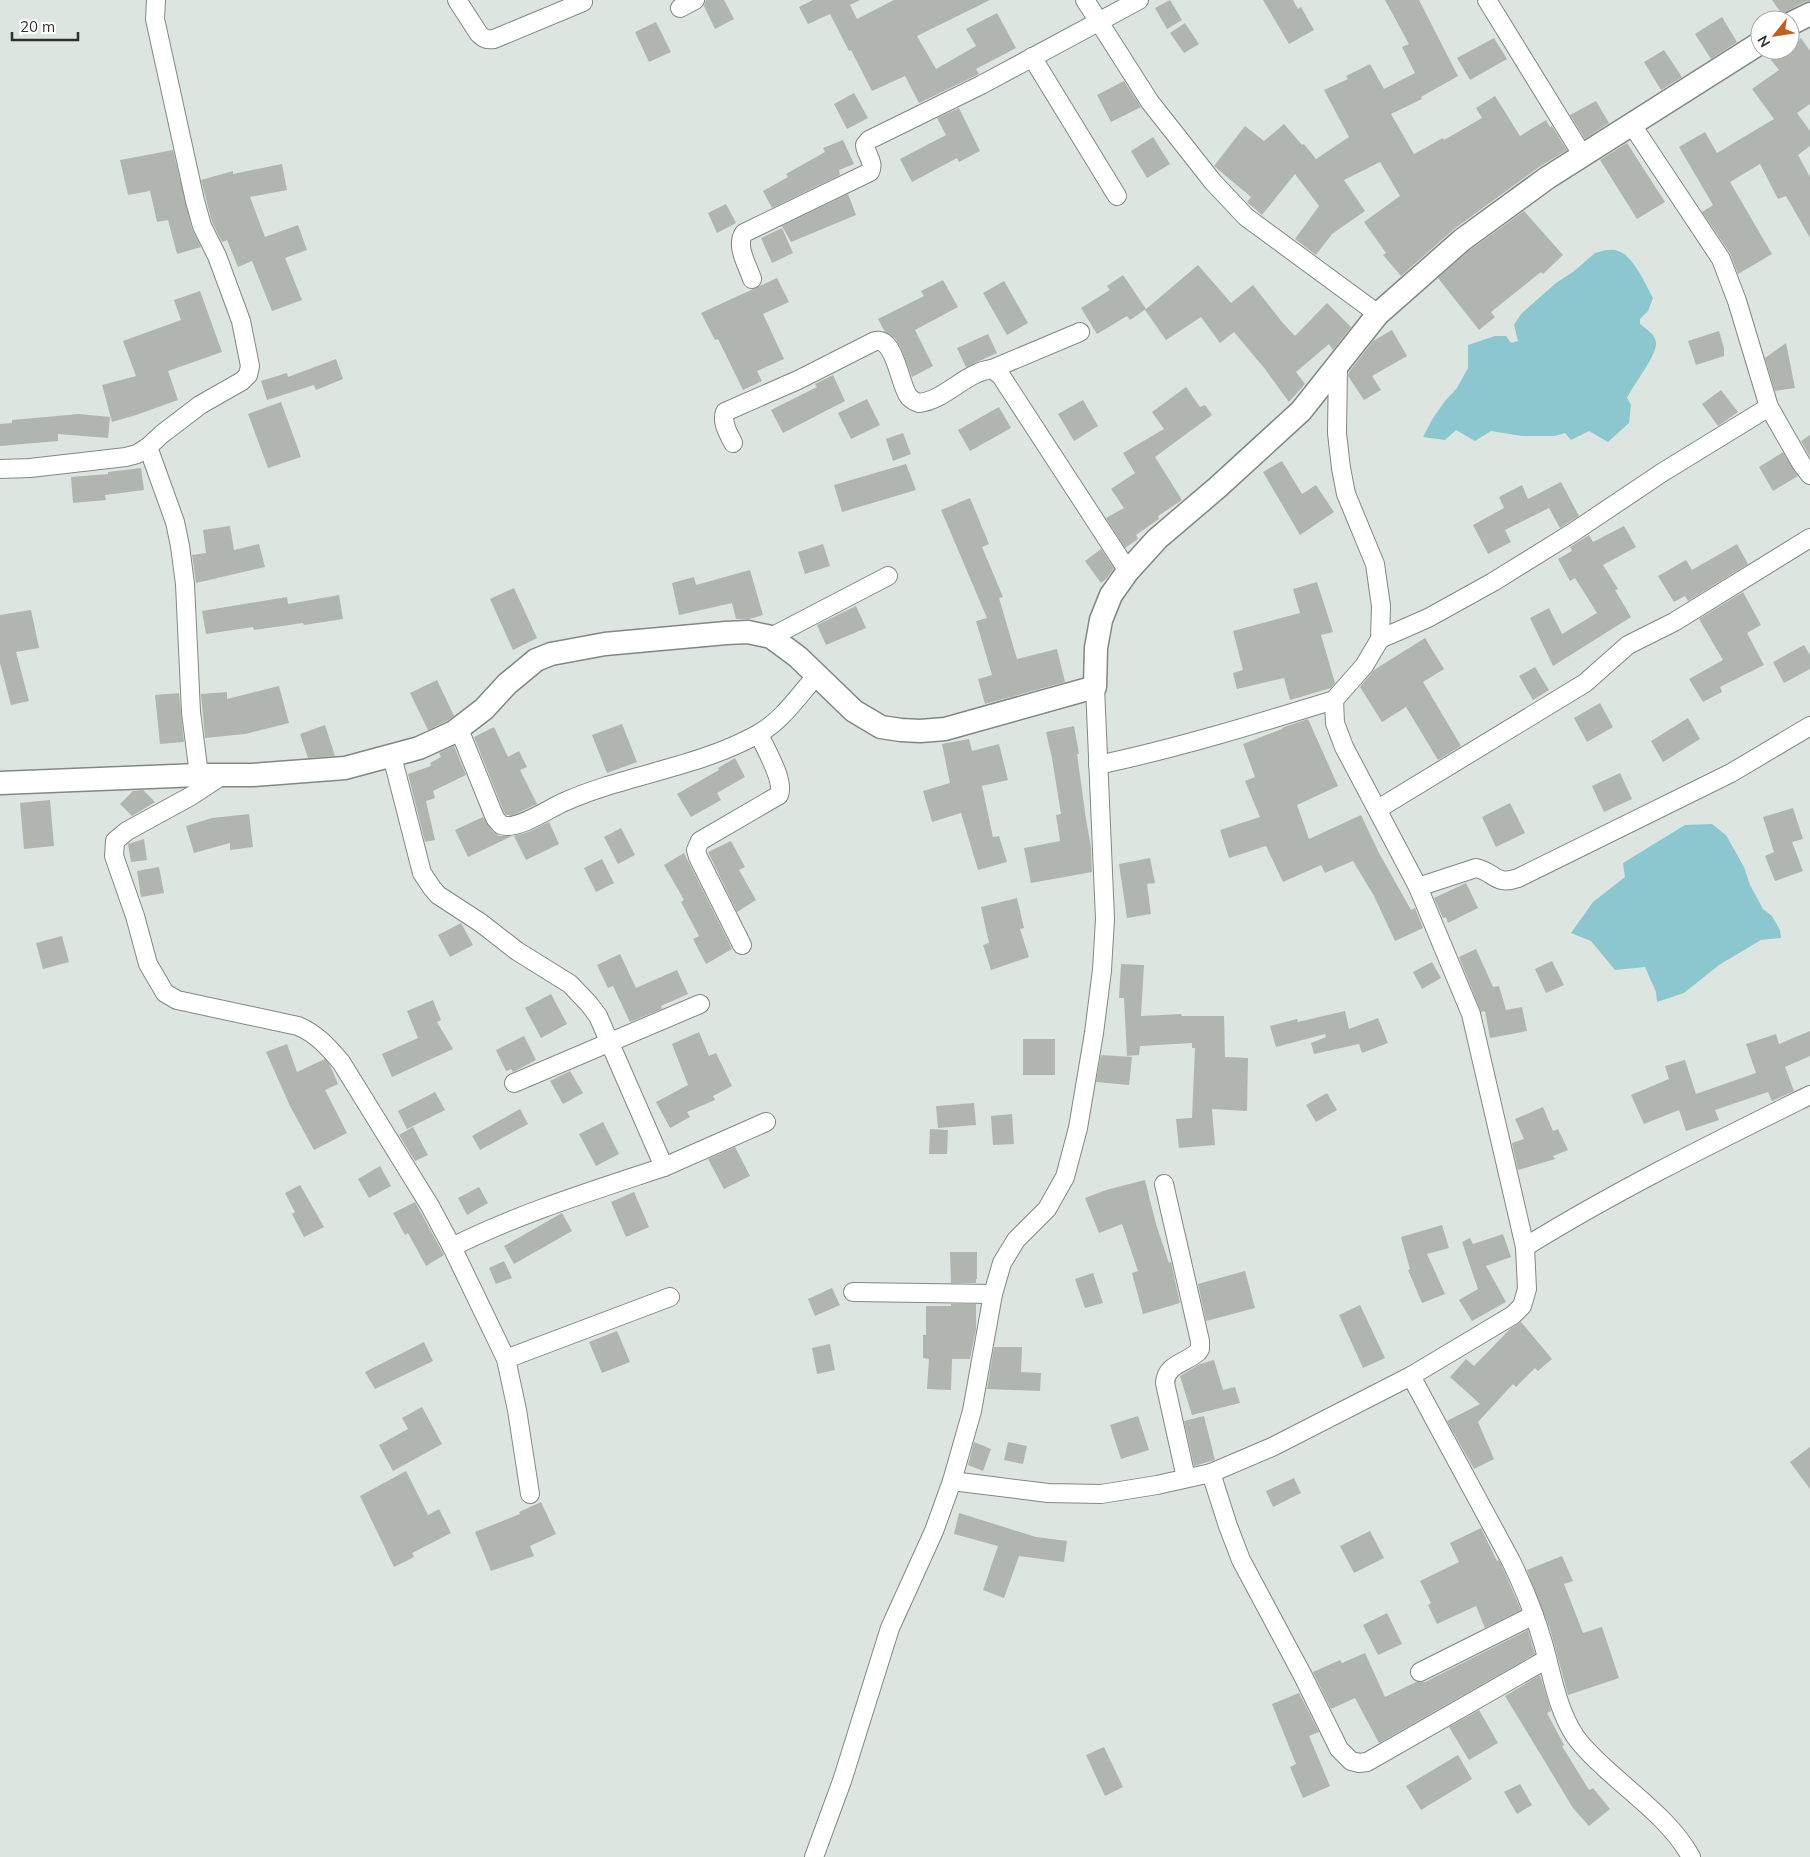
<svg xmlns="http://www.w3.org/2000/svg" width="1810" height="1857" viewBox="0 0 1810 1857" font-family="Mulish,sans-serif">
<rect width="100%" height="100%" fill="#dde5e1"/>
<g fill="#8cc6cf">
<path d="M1606,250c4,0 9,-1 12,1 15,4 28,34 35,47l-5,13 -8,8v5c6,5 15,10 16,18 2,12 -23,43 -29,56l4,7 -2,18 -21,19 -19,-11 -18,9 -6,-7 -11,3h-32l-31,-5 -16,10 -19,-11 -11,10 -22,-3 10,-19 12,-17 12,-13 11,-20v-23l27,-9h11l5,7 7,-2 -4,-16 7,-11 35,-31 17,-11 22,-19z"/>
<polygon points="1712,824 1726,835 1744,867 1750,885 1763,909 1772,916 1780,930 1781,938 1761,940 1719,965 1684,993 1657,1002 1656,992 1645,967 1615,970 1591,941 1571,933 1593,902 1625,877 1623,863 1685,825"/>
</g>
<g fill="#b0b5af">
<polygon points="706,0 724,0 734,19 715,29 704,6"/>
<polygon points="813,0 860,0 850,5 857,19 894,0 990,0 917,36 936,69 976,46 966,29 997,13 1016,48 976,69 979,74 919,103 905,76 872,91 851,50 849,51 830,14 808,24 799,7"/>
<polygon points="1170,0 1182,20 1167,29 1155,8"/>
<polygon points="1263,0 1293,0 1298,9 1301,7 1314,30 1289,44"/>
<polygon points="1385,0 1419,0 1458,76 1421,97 1422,99 1391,114 1414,154 1443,138 1444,140 1482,118 1476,108 1495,96 1520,136 1546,120 1550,127 1552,126 1567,150 1539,167 1454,229 1401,276 1383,255 1386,253 1364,222 1400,196 1380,162 1344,180 1365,211 1332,234 1316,255 1295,239 1319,206 1295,174 1262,215 1247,202 1251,197 1214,166 1245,126 1264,141 1284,124 1302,145 1304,144 1316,159 1349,137 1324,90 1348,79 1346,76 1370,64 1384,89 1415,73 1402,47 1409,44"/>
<polygon points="1772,0 1810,0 1810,1 1804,2 1782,14"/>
<polygon points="1722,17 1737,42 1711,59 1695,34"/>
<polygon points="656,22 671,52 649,62 635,32"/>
<polygon points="1185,23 1199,44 1184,53 1170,33"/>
<polygon points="1494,38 1507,59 1470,80 1457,58"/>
<polygon points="1801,38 1810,51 1810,104 1797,113 1810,131 1810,146 1798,155 1810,177 1810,238 1786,196 1778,199 1760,164 1730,182 1772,254 1738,274 1730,253 1702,212 1713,205 1679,147 1705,132 1717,153 1774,119 1752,89 1779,70 1771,60 1785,50 1790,50 1790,46"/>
<polygon points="1664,50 1682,77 1661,90 1644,62"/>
<polygon points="1124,81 1141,107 1111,122 1097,95"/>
<polygon points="854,93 868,118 847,129 834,104"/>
<polygon points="1596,101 1609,123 1585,139 1570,115"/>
<polygon points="959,108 980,151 959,162 957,158 912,182 900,159 946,135 937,118"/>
<polygon points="1153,137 1170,164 1147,178 1131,151"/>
<polygon points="843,140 854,164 839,170 840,175 772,208 763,191 788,177 786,174 825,152 823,148"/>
<polygon points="1627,143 1665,202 1637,219 1600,160"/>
<polygon points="173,150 192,229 201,247 177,254 168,220 157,222 150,191 128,195 120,160"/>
<polygon points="282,164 287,190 250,197 265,237 298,225 307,250 285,258 302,300 272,311 252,261 238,267 227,240 222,242 212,222 201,180 233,171 233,174"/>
<polygon points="848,194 856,215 791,242 782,226"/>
<polygon points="726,204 736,223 717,233 708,213"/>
<polygon points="1524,211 1563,255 1543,274 1541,272 1491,312 1495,317 1479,330 1438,278 1470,250"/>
<polygon points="782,228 793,253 772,263 761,238"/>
<polygon points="1198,265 1231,303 1253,285 1282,322 1295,336 1327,303 1351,327 1333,350 1329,344 1296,372 1305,384 1289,402 1265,369 1234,332 1220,343 1201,317 1166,340 1145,310"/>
<polygon points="1123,275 1146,309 1130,320 1127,316 1097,334 1081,308 1110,290 1107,286"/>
<polygon points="777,278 789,302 763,314 784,359 757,371 762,381 743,390 718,339 715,340 701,313"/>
<polygon points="943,280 958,307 915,330 933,366 912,377 901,348 895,338 885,332 878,319 924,296 921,291"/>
<polygon points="1004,281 1028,323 1007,335 983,293"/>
<polygon points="200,291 222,352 168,371 178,400 136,415 112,422 102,385 136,376 123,341 181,320 174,300"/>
<polygon points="1392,330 1407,356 1372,376 1381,390 1364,400 1348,376 1349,372 1373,341"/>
<polygon points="1719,331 1724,348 1724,356 1696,365 1688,341"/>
<polygon points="988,334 997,353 966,367 957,348"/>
<polygon points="1786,343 1795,388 1775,391 1765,358"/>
<polygon points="336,359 343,379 316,390 314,385 267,400 261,381 287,373 288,377"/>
<polygon points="833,375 845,401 783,433 771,410 817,387 815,384"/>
<polygon points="1186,387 1200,407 1205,405 1212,415 1155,457 1182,500 1158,516 1159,519 1136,535 1138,539 1125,548 1106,518 1124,508 1111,489 1135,473 1123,453 1164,429 1152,412"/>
<polygon points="1721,390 1738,412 1718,426 1702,404"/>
<polygon points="867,399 880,425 851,439 838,413"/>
<polygon points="1083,400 1098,426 1074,441 1058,414"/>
<polygon points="281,402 301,457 268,468 248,414"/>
<polygon points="999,407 1011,428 970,451 958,430"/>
<polygon points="79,414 110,417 108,438 58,434 58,441 0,446 0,424 12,423 12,420"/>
<polygon points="903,433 911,454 893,461 886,439"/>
<polygon points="1810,435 1810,457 1801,441"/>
<polygon points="1783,452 1798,476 1773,491 1759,467"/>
<polygon points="1282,461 1302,494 1316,485 1334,512 1300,535 1263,472"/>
<polygon points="906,464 916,490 842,512 834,485"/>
<polygon points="141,468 144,490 105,495 106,500 73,503 71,477 108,474 108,472"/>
<polygon points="1561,482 1579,516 1560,528 1549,508 1505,530 1511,542 1488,554 1473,525 1504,508 1499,497 1522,485 1528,499"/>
<polygon points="970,498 989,544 982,547 1003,597 999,598 1017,659 1057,649 1065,682 985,704 978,679 992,675 976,621 987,618 941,510"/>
<polygon points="230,526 234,550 259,544 265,567 196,583 192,555 206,553 203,530"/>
<polygon points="1624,526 1636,547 1603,565 1618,589 1615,590 1631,617 1553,666 1530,618 1549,608 1562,634 1597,613 1575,578 1570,581 1558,559 1572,551 1570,547 1589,535 1593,542"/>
<polygon points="823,544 830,566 805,574 798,552"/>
<polygon points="1737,544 1748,564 1688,601 1685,596 1674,602 1658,576 1686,560 1692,570"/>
<polygon points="1101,549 1114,568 1106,579 1101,583 1085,561"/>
<polygon points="750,570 763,615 749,619 736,619 732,603 679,615 672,583 694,577 696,585"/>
<polygon points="1317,582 1333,632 1321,635 1335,683 1331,688 1290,700 1284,678 1237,689 1233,673 1243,670 1233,631 1300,613 1293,589"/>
<polygon points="514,588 537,638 513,650 490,599"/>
<polygon points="1743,592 1761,625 1747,633 1764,665 1720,687 1722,692 1703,702 1689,679 1723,660 1699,619"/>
<polygon points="339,595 343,619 304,625 303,623 254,630 253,627 206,634 202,611 287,597 288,604"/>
<polygon points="856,606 866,628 826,645 817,625"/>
<polygon points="31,610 39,648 16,652 29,701 11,705 0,663 0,615"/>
<polygon points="1425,638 1444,669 1423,682 1461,746 1438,760 1406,707 1382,722 1360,687 1374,670"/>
<polygon points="1804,645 1810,655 1810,669 1784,683 1773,662"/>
<polygon points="1535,667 1549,690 1533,700 1519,676"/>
<polygon points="437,680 454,716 447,721 428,730 410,693"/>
<polygon points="279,686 289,723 245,734 205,738 201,694 227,692 227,699"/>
<polygon points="179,693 184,742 160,744 155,695"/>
<polygon points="1600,703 1613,727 1587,742 1574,718"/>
<polygon points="1688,718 1700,739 1663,762 1651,741"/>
<polygon points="1308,719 1338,786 1297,805 1309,839 1361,815 1379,853 1411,910 1415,908 1423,928 1395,941 1374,896 1353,861 1325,873 1321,865 1283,882 1266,846 1229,858 1220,830 1260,817 1245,781 1255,777 1243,744 1282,729 1282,728 1287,726"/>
<polygon points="622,724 637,762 607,773 592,735"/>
<polygon points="325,725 335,756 308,758 300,734"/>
<polygon points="1074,726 1079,754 1077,754 1086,819 1091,847 1092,872 1031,883 1024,848 1060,841 1056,815 1061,814 1052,758 1046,732"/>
<polygon points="494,727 508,757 519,751 527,767 520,770 537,804 513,815 506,815 504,812 474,737"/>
<polygon points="969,739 972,751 999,744 1008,780 982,786 993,837 999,836 1007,862 978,870 961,813 932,822 923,791 950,783 942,744"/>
<polygon points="454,746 466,775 433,791 435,798 426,801 435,840 425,842 408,774 431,766 430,763 441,757 439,753"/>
<polygon points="735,758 745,777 717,793 721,800 691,817 677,794 719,770 718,768"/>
<polygon points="1620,773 1632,799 1604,812 1592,786"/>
<polygon points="143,790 155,802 132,816 120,804 133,791"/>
<polygon points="50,800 54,846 24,849 20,803"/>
<polygon points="1510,803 1525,833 1496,847 1482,817"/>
<polygon points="1793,808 1803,839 1792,842 1803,871 1775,881 1765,856 1774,852 1763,817"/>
<polygon points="249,814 253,847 230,850 230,843 194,853 186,826 212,818"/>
<polygon points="483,817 493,832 499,836 512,836 468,857 455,830"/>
<polygon points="549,822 559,844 526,860 514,836 528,832"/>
<polygon points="621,828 635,855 618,864 604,837"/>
<polygon points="144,839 147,860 131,862 128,844"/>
<polygon points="731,841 745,867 739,870 756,900 737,912 708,852"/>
<polygon points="684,853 732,949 706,964 693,939 699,936 681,902 684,900 664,865"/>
<polygon points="1150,858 1155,883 1147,884 1151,914 1127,918 1119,864"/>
<polygon points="602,859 614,883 596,892 584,868"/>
<polygon points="159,867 164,893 141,897 137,871"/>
<polygon points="1466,883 1478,908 1448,923 1446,917 1443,918 1434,898"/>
<polygon points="1017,898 1024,928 1020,929 1029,957 991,970 983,945 989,943 981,907"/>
<polygon points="461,923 473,945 450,957 438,935"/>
<polygon points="62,936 69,962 43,969 36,943"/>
<polygon points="1476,949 1493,987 1499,986 1506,1010 1522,1007 1527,1031 1490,1038 1485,1011 1481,1012 1459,957"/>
<polygon points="620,954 636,988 677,970 688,994 661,1006 662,1009 630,1022 613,986 608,988 597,965"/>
<polygon points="1552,961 1564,985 1546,993 1535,969"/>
<polygon points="1432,962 1441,978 1422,989 1413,972"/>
<polygon points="1121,964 1144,965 1141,1016 1181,1014 1182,1016 1224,1016 1225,1057 1248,1058 1247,1111 1212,1109 1215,1145 1179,1148 1176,1119 1192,1118 1195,1048 1192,1048 1192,1043 1140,1046 1139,1055 1127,1056 1124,998 1119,998"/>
<polygon points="551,994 567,1024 541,1038 525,1008"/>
<polygon points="433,1000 441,1020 437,1022 453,1049 392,1077 382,1054 418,1038 407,1011"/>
<polygon points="1345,1011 1349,1029 1378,1018 1388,1043 1362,1053 1359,1044 1314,1054 1311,1043 1326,1037 1325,1034 1276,1047 1270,1026 1297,1019 1298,1022"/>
<polygon points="1810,1031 1810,1056 1785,1067 1794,1091 1772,1101 1768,1092 1715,1110 1719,1120 1686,1131 1679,1110 1644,1124 1631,1095 1669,1079 1665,1066 1685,1060 1696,1094 1756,1073 1746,1044 1776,1034 1779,1044"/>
<polygon points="699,1032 709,1056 716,1053 732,1086 713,1096 715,1100 687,1112 690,1117 670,1128 656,1102 688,1085 672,1044"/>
<polygon points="524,1036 536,1060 513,1072 511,1069 506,1071 496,1050"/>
<rect x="1023" y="1039" width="32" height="36"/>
<polygon points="287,1044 297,1072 325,1059 330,1065 338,1084 325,1090 347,1133 314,1150 290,1106 266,1052"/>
<polygon points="1101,1055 1132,1057 1129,1085 1096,1082"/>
<polygon points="570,1071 583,1093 563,1104 550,1081"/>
<polygon points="435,1092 445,1110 407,1129 398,1111"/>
<polygon points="1327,1093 1337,1110 1316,1122 1306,1105"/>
<polygon points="974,1103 976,1125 938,1128 936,1106"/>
<polygon points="1543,1107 1553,1131 1558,1129 1568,1150 1553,1156 1555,1159 1518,1170 1512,1143 1524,1139 1515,1119"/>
<polygon points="520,1109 528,1124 480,1150 472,1136"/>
<polygon points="1012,1114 1014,1144 993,1145 991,1116"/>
<polygon points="603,1122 619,1154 596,1166 579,1134"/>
<polygon points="413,1127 428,1155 415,1161 399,1135"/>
<polygon points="930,1129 948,1130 947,1154 929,1154"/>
<polygon points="735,1147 750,1176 724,1189 708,1159"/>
<polygon points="380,1166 391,1186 369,1198 358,1179"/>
<polygon points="1145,1180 1156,1224 1169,1263 1171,1262 1180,1303 1143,1314 1132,1273 1138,1271 1122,1224 1099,1233 1085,1198 1106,1190"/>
<polygon points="300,1185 324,1227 304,1237 292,1214 295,1212 285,1193"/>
<polygon points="479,1187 488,1203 467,1215 458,1198"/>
<polygon points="634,1192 649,1227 626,1237 611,1202"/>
<polygon points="415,1202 444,1255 426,1266 408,1233 405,1235 393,1213"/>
<polygon points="562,1213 572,1231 514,1264 504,1246"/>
<polygon points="1442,1225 1449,1248 1427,1254 1445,1294 1422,1303 1408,1270 1410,1269 1401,1237"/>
<polygon points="1503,1234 1511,1257 1486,1266 1506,1302 1472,1321 1459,1300 1478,1289 1462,1242 1470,1238 1473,1244"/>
<polygon points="950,1252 977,1252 977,1279 976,1279 976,1283 951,1283"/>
<polygon points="504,1261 512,1278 496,1284 489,1268"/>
<polygon points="1245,1271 1255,1308 1206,1321 1198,1284"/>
<polygon points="1093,1273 1103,1303 1085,1308 1075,1279"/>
<polygon points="832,1288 840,1305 815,1316 808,1299"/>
<polygon points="951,1304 976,1304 976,1329 970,1359 952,1359 951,1390 927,1389 929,1359 923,1358 923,1335 926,1335 926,1306 951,1306"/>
<polygon points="1360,1305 1385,1358 1363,1368 1339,1315"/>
<polygon points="1521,1322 1552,1359 1538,1371 1535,1368 1516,1387 1513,1384 1478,1422 1494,1459 1474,1469 1447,1421 1480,1404 1450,1377 1466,1359 1474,1366 1510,1329"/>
<polygon points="617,1331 630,1362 602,1373 589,1342"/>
<polygon points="424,1342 433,1361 375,1389 365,1372"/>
<polygon points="830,1344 835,1370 817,1374 812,1348"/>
<polygon points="994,1347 1022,1347 1021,1372 1041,1373 1040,1391 987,1389"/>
<polygon points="1214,1360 1223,1390 1235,1387 1240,1403 1192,1415 1180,1376 1200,1364"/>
<polygon points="422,1407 442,1444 393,1471 379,1445 408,1429 402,1418"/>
<polygon points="1138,1416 1149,1450 1121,1459 1110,1425"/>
<polygon points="1204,1416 1215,1460 1194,1466 1184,1421"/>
<polygon points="974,1442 991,1449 983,1471 968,1465"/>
<polygon points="1008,1442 1027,1446 1023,1464 1004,1460"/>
<polygon points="1810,1447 1810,1489 1790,1462"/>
<polygon points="406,1471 428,1515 439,1509 451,1533 412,1553 414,1557 394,1567 360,1496"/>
<polygon points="1294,1478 1301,1493 1273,1507 1266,1491"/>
<polygon points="541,1502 556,1534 530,1546 534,1556 491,1571 475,1532 520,1514 519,1512"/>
<polygon points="959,1513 1036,1537 1067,1541 1064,1562 1019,1556 1004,1598 983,1590 998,1546 954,1534"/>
<polygon points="1481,1528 1497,1561 1499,1560 1502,1566 1521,1610 1485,1628 1476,1606 1437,1624 1428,1605 1431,1603 1420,1581 1459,1562 1450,1543"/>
<polygon points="1370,1531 1384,1558 1354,1573 1340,1546"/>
<polygon points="1562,1556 1573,1581 1564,1584 1583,1633 1602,1627 1619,1678 1568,1695 1550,1629 1527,1570"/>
<polygon points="1387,1613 1402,1644 1378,1655 1363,1625"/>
<polygon points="1528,1630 1535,1654 1379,1743 1355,1698 1331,1709 1313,1672 1340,1660 1342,1663 1365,1653 1385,1697 1416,1682 1425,1682"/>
<polygon points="1540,1675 1551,1711 1547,1713 1564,1745 1562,1746 1589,1790 1593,1788 1610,1809 1589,1826 1573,1808 1505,1696"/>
<polygon points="1299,1693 1319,1732 1309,1736 1330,1786 1303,1798 1290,1767 1296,1764 1272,1704"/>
<polygon points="1479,1710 1498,1743 1469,1760 1449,1727"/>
<polygon points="1104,1747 1123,1787 1105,1796 1086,1755"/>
<polygon points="1458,1755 1472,1779 1421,1810 1406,1786"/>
<polygon points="1520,1784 1532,1805 1517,1814 1504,1792"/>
</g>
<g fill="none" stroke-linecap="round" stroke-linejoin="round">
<g stroke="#808884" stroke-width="20">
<g id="minor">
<path d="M457,0l22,34c5,5 8,6 15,5l89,-37"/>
<polyline points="1085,0 1150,102 1213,182 1246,217 1378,314"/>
<polyline points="1487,0 1583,156"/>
<polyline points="680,8 695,0"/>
<polyline points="1032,57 1117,196"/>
<polyline points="1632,125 1721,259 1737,301 1769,407 1801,463 1810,475"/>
<path d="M752,279c-4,-13 -17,-33 -8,-46l126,-61c5,-10 -4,-17 -5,-27l4,-5 112,-55 158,-85"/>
<polyline points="992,369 1080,332"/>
<path d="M733,443c-4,-9 -12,-20 -8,-31l73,-32 77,-39c21,-4 24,44 34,56 3,3 6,5 10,6 27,-3 46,-31 73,-34l9,7 127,195"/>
<polyline points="148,447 175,522 180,546 185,584 191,712 199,775"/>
<polyline points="0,469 30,468 126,457 137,454 148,447 162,434 200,405 242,381 248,375 250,366 241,321 217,256 202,226 195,201 155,19 156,0"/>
<polyline points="771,637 888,576"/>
<polyline points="1380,639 1428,618 1493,582 1572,533 1663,472 1769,407"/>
<polyline points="1334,700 1364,666 1380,639 1381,606 1375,564 1346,494 1341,468 1337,433 1338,364"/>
<path d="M459,729l36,89 6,7c16,6 47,-16 63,-23 63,-28 133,-34 194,-68 24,-13 41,-39 59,-59"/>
<path d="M392,756l30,117 10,15 6,7 43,28 36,28 53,33 19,20 9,12 66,151c-72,24 -144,46 -212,80"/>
<path d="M1098,765c80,-17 158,-41 236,-65l1,23 9,24 74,140 53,127 54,233 2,42 -5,17 -9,9 -102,61 100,185c13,27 24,54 32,82 9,31 14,66 32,93 9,13 20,23 31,33 29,27 66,53 85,88"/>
<path d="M223,775l-32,21 -64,35 -12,10 -1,15 21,60 13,48 17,29 12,7 121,26c19,8 30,21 43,36l89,144 22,41 54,112 11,51 13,84"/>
<polyline points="1378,809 1585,683 1628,645 1674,622 1810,538"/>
<path d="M1418,887l58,-19c19,4 19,18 42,10l213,-105 79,-47"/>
<path d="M742,945l-44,-88 -2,-7 4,-9 79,-46c6,-15 -14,-46 -20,-61"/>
<polyline points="514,1083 700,1004"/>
<polyline points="664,1167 766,1122"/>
<path d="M1164,1184l36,157v8l-2,3c-12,11 -32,12 -33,31l21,95"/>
<path d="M1525,1247c92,-57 188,-104 285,-152"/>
<polyline points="853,1292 993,1294"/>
<polyline points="506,1359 670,1297"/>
<polyline points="1211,1473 1228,1526 1241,1560 1303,1676 1339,1749 1351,1761 1359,1763 1367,1762 1547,1659"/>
<polyline points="952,1481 1048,1493 1101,1494 1157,1485 1211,1473 1272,1447 1411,1376"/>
<polyline points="1420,1672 1534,1615"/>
<polyline points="814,1857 842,1781 890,1628 934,1531 952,1481 972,1411 993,1294 1002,1263 1016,1240 1047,1209 1065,1177 1078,1128 1094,1033 1102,970 1105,919 1095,687"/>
</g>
</g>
<g stroke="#808884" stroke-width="25">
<g id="tertiary">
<polyline points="1790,24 1810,14"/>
<polyline points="0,783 199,775 252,775 345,768 419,748 454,732 484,709 507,684 536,660 551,654 605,644 726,633 748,632 771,637 798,657 854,711 881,727 901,730 920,731 945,729 1095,687 1096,648 1101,620 1111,595 1128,571 1157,539 1218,487 1301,411 1378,314 1462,240 1547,178 1760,43"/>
</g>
</g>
<use href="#minor" stroke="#fff" stroke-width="18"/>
<use href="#tertiary" stroke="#fff" stroke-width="22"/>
</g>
<g transform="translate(1775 35) rotate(240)"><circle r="24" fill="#ffffff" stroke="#abadac"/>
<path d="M0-4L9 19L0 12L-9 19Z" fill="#c0601d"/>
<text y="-8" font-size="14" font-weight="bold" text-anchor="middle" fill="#2e3130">N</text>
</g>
<path d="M12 32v8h66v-8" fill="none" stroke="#2e3130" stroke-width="2.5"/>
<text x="20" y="32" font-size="15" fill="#2e3130" stroke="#ffffff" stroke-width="4" paint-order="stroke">20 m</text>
</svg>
